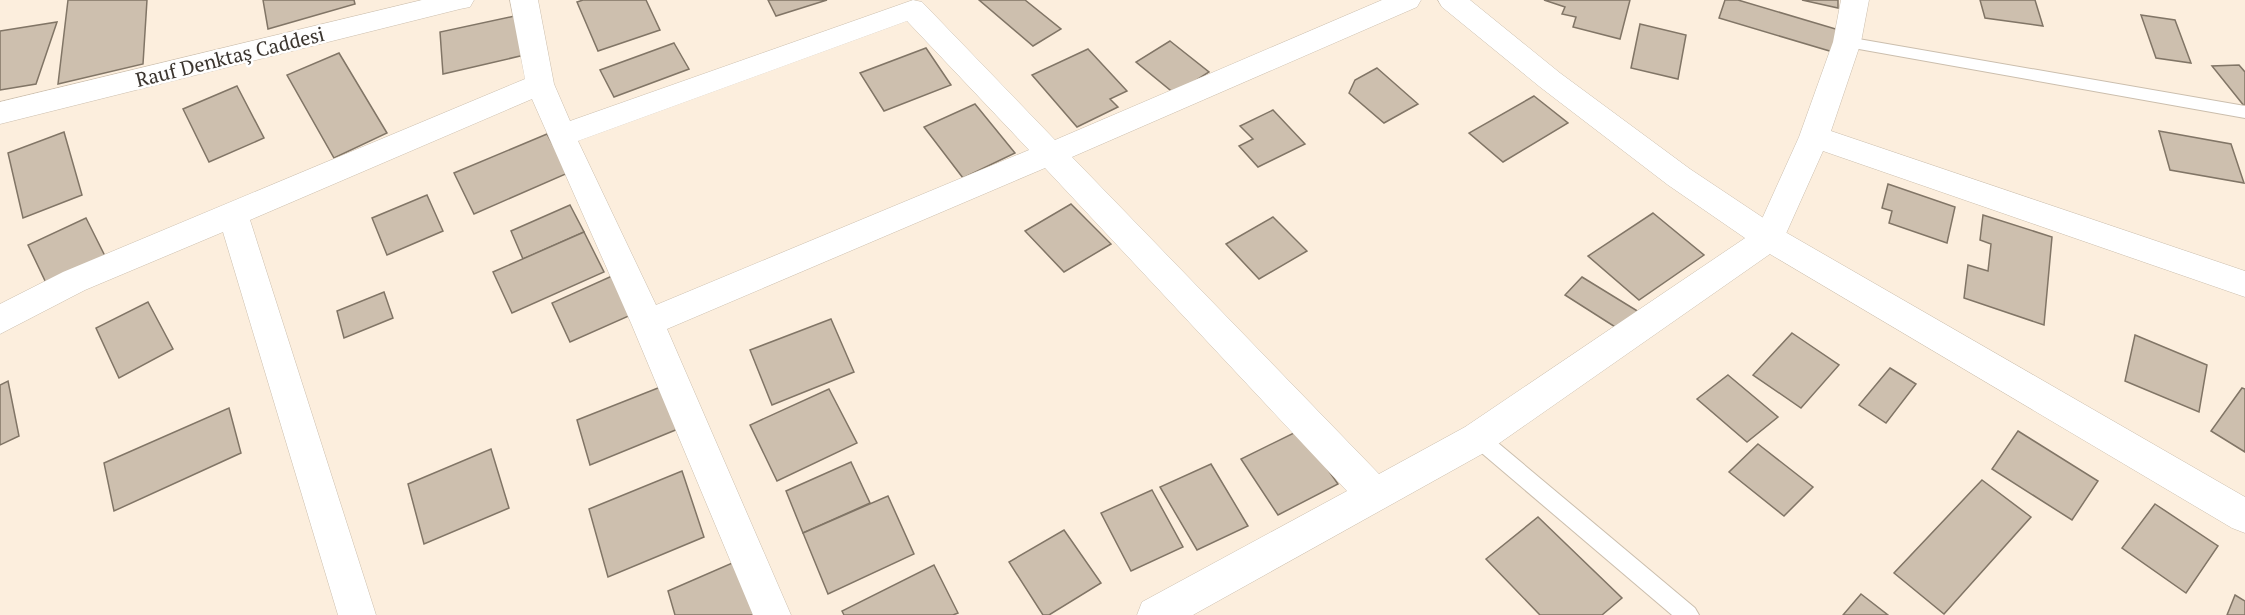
<svg xmlns="http://www.w3.org/2000/svg" width="2245" height="615" viewBox="0 0 2245 615" font-family="'PT Serif',serif">
<rect width="100%" height="100%" fill="#fceedd"/>
<g fill="#cdbfae" stroke="#817566" stroke-width="1.5">
<polygon points="68,0 147,0 143,64 58,84"/>
<polygon points="263,0 354,0 355,4 268,29"/>
<polygon points="583,0 646,0 660,30 598,51 577,2"/>
<polygon points="768,0 827,0 776,16"/>
<polygon points="979,0 1025,0 1061,29 1033,46"/>
<polygon points="1544,0 1630,0 1620,39 1573,27 1576,17 1562,14 1565,7"/>
<polygon points="1725,0 1738,0 1839,30 1833,52 1719,18"/>
<polygon points="1802,0 1838,0 1838,8"/>
<polygon points="1980,0 2035,0 2043,26 1985,18"/>
<polygon points="524,14 529,54 443,74 440,32"/>
<polygon points="2141,15 2175,20 2191,63 2156,58"/>
<polygon points="57,22 36,84 0,90 0,31"/>
<polygon points="1640,24 1686,35 1678,79 1631,68"/>
<polygon points="1170,41 1209,72 1175,94 1136,62"/>
<polygon points="674,43 689,69 614,97 600,70"/>
<polygon points="926,48 951,85 884,111 860,73"/>
<polygon points="1088,49 1127,91 1110,99 1118,107 1077,127 1032,75"/>
<polygon points="339,53 387,133 334,158 287,75"/>
<polygon points="2239,65 2245,72 2245,107 2212,66"/>
<polygon points="1377,68 1418,104 1384,123 1349,93 1355,80"/>
<polygon points="237,86 264,138 209,162 183,109"/>
<polygon points="1534,96 1568,123 1503,162 1469,133"/>
<polygon points="975,104 1015,153 963,178 924,127"/>
<polygon points="1273,110 1305,144 1258,167 1239,146 1253,139 1240,126"/>
<polygon points="2159,131 2231,144 2244,183 2170,170"/>
<polygon points="64,132 82,195 23,218 8,153"/>
<polygon points="547,134 568,173 474,214 454,173"/>
<polygon points="1888,184 1955,207 1947,243 1889,223 1892,211 1882,208"/>
<polygon points="427,195 443,231 387,255 372,218"/>
<polygon points="1071,204 1111,244 1064,272 1025,231"/>
<polygon points="570,205 584,232 523,259 511,231"/>
<polygon points="1653,213 1704,255 1639,300 1588,256"/>
<polygon points="1983,215 2052,237 2044,325 1964,298 1968,265 1988,271 1991,244 1980,240"/>
<polygon points="1273,217 1307,251 1259,279 1226,244"/>
<polygon points="86,218 106,258 48,287 28,245"/>
<polygon points="584,232 604,272 512,313 493,272"/>
<polygon points="612,276 631,315 570,342 552,303"/>
<polygon points="1582,277 1639,312 1623,332 1565,295"/>
<polygon points="384,292 393,318 344,338 337,311"/>
<polygon points="148,302 173,349 119,378 96,328"/>
<polygon points="831,319 854,372 772,405 750,350"/>
<polygon points="1792,333 1839,365 1801,408 1753,375"/>
<polygon points="2135,335 2207,365 2199,412 2125,381"/>
<polygon points="1890,368 1916,384 1886,423 1859,405"/>
<polygon points="1728,375 1778,417 1747,442 1697,399"/>
<polygon points="8,381 19,436 0,445 0,385"/>
<polygon points="663,386 678,429 590,465 577,420"/>
<polygon points="2242,388 2245,389 2245,452 2211,431"/>
<polygon points="829,389 857,443 777,481 750,425"/>
<polygon points="229,408 241,453 114,511 104,463"/>
<polygon points="1300,430 1338,484 1278,515 1241,459"/>
<polygon points="2018,431 2098,481 2072,520 1992,469"/>
<polygon points="1758,444 1813,487 1784,516 1729,472"/>
<polygon points="491,449 509,508 424,544 408,484"/>
<polygon points="851,462 870,503 803,533 786,491"/>
<polygon points="1211,464 1248,526 1197,550 1160,487"/>
<polygon points="682,471 704,537 608,577 589,509"/>
<polygon points="1982,480 2031,517 1944,614 1894,573"/>
<polygon points="1152,490 1183,547 1131,571 1101,513"/>
<polygon points="888,496 914,554 828,594 803,533"/>
<polygon points="2155,504 2218,546 2186,593 2122,548"/>
<polygon points="1538,517 1622,598 1602,615 1540,615 1486,559"/>
<polygon points="1064,530 1101,583 1049,615 1043,615 1009,562"/>
<polygon points="746,557 756,615 675,615 668,591"/>
<polygon points="934,565 958,613 953,615 844,615 842,611"/>
<polygon points="1861,594 1888,615 1843,615"/>
<polygon points="2235,595 2245,601 2245,615 2227,615"/>
</g>
<g fill="none" stroke-linecap="round" stroke-linejoin="round">
<g stroke="#cbbead" stroke-width="2">
<g id="service">
<polygon points="1847,37 2245,106 2245,118 1842,46 1839,42 1842,38"/>
<polygon points="1478,430 1485,432 1695,608 1699,615 1672,615 1471,444 1468,438 1471,432"/>
</g>
</g>
<g stroke="#cbbead" stroke-width="1">
<path id="minor" d="M510,0h28l16,84 16,37 343,-121 9,2 133,138 327,-140h39l-4,7 -345,150 307,317 86,-47 292,-197 42,-93 34,-95 8,-42h28l-8,42 -30,89 414,140v26l-422,-146 -43,96 -289,202 -298,166h-56l5,-13 205,-111 -302,-323 -378,161 124,286h-38l-122,-292 -99,-224 -282,121 126,395h-38l-115,-383 -138,58 -85,44v-30l63,-32 462,-193zM907,21l122,129 -373,155 -78,-164z"/>
</g>
<g stroke="#cbbead" stroke-width="1">
<g id="tertiary">
<polygon points="422,0 474,0 470,7 460,9 0,124 0,102"/>
<polygon points="1438,0 1470,0 1560,73 1690,169 1780,229 2245,497 2245,533 2232,528 1758,247 1668,185 1540,87 1442,7"/>
</g>
</g>
<use href="#service" fill="#fff" fill-rule="evenodd"/>
<use href="#minor" fill="#fff" fill-rule="evenodd"/>
<use href="#tertiary" fill="#fff" fill-rule="evenodd"/>
</g>
<g text-anchor="middle" stroke-width="5" stroke-linejoin="round" paint-order="stroke">
<g font-size="20" fill="#3a342e" stroke="#fefefe">
<text transform="translate(230 57) rotate(-14)" y="7">Rauf Denktaş Caddesi</text>
</g>
</g>
</svg>
